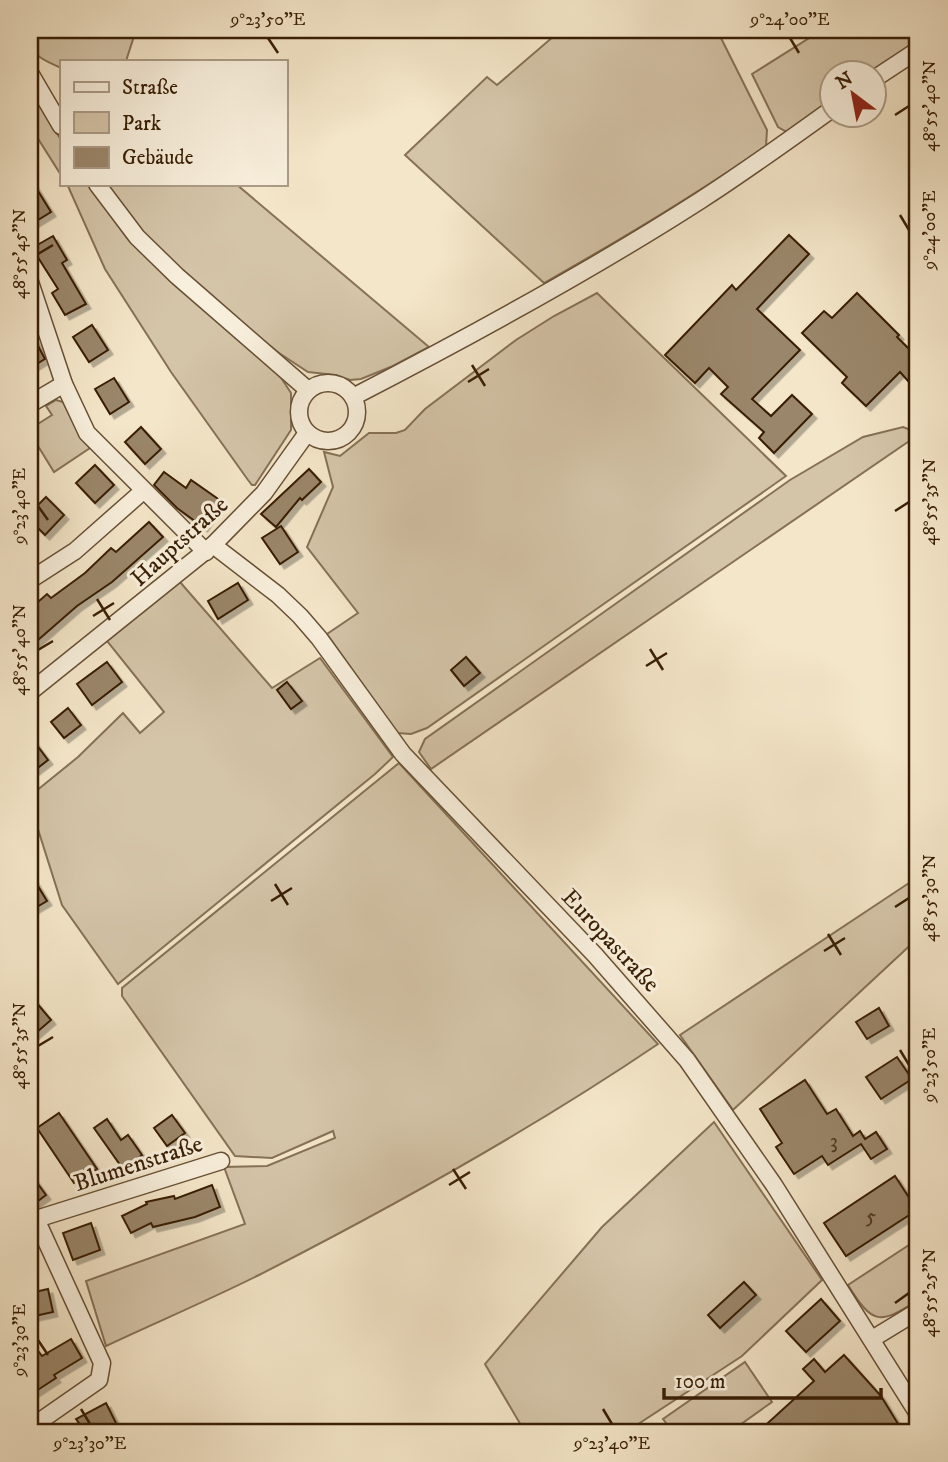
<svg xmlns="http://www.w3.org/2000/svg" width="948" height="1462" viewBox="0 0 948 1462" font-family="'IM FELL DW Pica',serif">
<defs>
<filter id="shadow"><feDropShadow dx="4.5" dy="4.5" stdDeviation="0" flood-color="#0004"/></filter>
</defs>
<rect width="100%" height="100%" fill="#f4e6c9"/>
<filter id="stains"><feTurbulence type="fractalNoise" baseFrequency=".00286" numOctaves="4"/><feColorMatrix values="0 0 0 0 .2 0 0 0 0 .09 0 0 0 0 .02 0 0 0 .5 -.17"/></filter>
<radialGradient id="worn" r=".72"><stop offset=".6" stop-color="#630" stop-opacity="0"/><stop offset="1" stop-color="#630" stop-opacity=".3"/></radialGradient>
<g fill="#d4c4a8" stroke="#867156" stroke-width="2">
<path d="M30,30h106l-10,31h-65v7c-22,-10 -31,-12 -31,-38z"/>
<path d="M561,30h156l50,100 -1,16c-72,50 -146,94 -222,137l-139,-128 82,-78 10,8z"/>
<polygon points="822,30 918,30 918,41 869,73 832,74 832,100 791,131 785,131 778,127 752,74"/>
<polygon points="30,88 61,140 61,175 30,126"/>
<polygon points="67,184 88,184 128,239 169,280 278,373 291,393 291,430 255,485 252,485 248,480 171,372 105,269"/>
<polygon points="104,184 236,184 429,347 393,366 361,379 350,380 336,375 308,372 279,353 209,297 143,235"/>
<polygon points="597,293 786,476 427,728 411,734 397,733 327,634 358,613 307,547 333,487 324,452 340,456 369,433 396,433 405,430 425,409 516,340 554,316"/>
<polygon points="56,400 63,402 80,435 90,448 54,472 30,433 30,429 52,415 46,406"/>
<polygon points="903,427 918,433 918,435 431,769 419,752 425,739 790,480 863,437"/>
<polygon points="180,582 272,688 320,658 393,757 375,774 118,984 62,905 30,804 30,796 78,757 123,713 140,733 164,712 107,641"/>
<path d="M399,763l259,281c-127,86 -262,161 -399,231 -50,25 -102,47 -153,71l-20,-65 159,-57 -21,-57 43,-1 68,-28 -2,-7 -61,27 -37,-2 -113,-160v-8z"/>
<polygon points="918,877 918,938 733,1110 680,1035"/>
<polygon points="714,1122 822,1280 742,1356 626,1432 525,1432 485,1364 602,1227"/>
<path d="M918,1239v61c-39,25 -45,25 -70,-15z"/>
<polygon points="745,1362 772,1402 730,1432 673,1432 663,1419"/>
</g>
<g fill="#9a866a" stroke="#381e04" stroke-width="2" filter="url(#shadow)">
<polygon points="30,178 51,212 30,225"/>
<polygon points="789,235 809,254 757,309 800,350 752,399 771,416 792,395 812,414 774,453 759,438 764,432 721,394 728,387 709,368 695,383 665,355 732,285 736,290"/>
<polygon points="53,236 67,260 62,263 86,304 65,315 52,293 58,289 32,248"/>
<polygon points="857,293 899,335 897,337 918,358 918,392 900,372 866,406 842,383 847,377 802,333 824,311 832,318"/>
<polygon points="92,325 108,350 89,362 73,337"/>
<polygon points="30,331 45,359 30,368"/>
<polygon points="114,378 129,402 110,414 95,389"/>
<polygon points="141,427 161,449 145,464 125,442"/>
<polygon points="95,465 114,485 95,503 76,483"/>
<polygon points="309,469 321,482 302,500 300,498 276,527 261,514"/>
<polygon points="164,472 186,488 191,480 221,501 203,527 177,508 154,485"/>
<polygon points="46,497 64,515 45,535 30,520 30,513"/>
<polygon points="149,522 163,537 112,582 77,606 30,647 30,609 47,594 51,598 85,573 111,548 116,552"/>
<polygon points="281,526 298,552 280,564 262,538"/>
<polygon points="238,583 248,600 218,619 208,601"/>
<polygon points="466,657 480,673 464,686 451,670"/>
<polygon points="107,662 122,682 92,705 77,684"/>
<polygon points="287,682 302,701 291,709 277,690"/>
<polygon points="68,708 81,725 64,738 51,722"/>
<polygon points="30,736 48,760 35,770 30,763"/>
<polygon points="30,873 47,901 30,911"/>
<polygon points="30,995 51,1020 30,1038"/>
<polygon points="879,1008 889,1026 867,1039 856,1022"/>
<polygon points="897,1057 912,1079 881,1099 866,1077"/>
<polygon points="805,1080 827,1114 836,1109 853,1136 860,1131 865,1139 876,1132 887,1149 871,1159 861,1144 828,1165 822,1156 794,1174 776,1147 782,1143 760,1109"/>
<polygon points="59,1113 97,1169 74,1183 37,1128"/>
<polygon points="172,1115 185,1133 167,1146 154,1128"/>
<polygon points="107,1119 121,1140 128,1135 142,1155 123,1169 94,1128"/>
<polygon points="30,1173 46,1195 30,1207"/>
<polygon points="895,1176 917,1210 846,1256 824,1223"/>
<polygon points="212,1185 220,1207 195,1217 153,1227 151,1223 131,1233 122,1216 147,1204 146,1202 174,1196 175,1199"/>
<polygon points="91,1223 100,1250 73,1260 63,1233"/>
<polygon points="744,1282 756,1295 720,1328 708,1315"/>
<polygon points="48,1289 53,1312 30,1317 30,1293"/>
<polygon points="821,1299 840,1321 806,1352 786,1331"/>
<polygon points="71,1339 82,1358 54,1375 56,1378 30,1395 30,1358 39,1352 42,1356"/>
<polygon points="844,1355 881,1396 903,1432 758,1432 814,1381 803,1369 814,1359 825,1372"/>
<polygon points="106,1403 117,1425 103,1432 60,1432 79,1423 76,1419"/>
</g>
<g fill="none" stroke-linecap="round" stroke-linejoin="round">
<g stroke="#675035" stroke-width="19">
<g id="minor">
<polyline points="30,73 61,126"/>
<polyline points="874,79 918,50"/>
<polyline points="97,184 137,237 177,276 308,390"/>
<polyline points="30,282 64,384 87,433 206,552"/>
<circle cx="328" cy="412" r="29"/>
<path d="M353,397c118,-61 236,-125 348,-197 45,-29 88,-60 131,-91"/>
<polyline points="30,404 64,384"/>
<polyline points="213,545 278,595 300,616 319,638 403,754 595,955 687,1060 774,1185 918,1414"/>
<polyline points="30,580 75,551 143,491"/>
<polyline points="30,692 213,545 264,493 307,433"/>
<polyline points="30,1221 221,1161"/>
<polyline points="872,1339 918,1311"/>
<polyline points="30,1428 99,1380 102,1363 36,1219"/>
</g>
</g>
<use href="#minor" stroke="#f8efdc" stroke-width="16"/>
</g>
<path fill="none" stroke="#381e04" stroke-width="2.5" d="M268,38l10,15M790,38l9,15M895,115l14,-9M900,215l9,15M38,254l15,-9M472,365l13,21M468,382l21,-13M38,506l10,14M895,511l14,-9M97,599l13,21M93,616l21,-13M650,649l13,21M38,650l15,-9M646,666l21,-13M275,884l13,21M271,901l21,-13M895,907l14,-9M828,934l13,21M824,951l21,-13M38,1046l15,-9M900,1050l9,15M453,1169l13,20M449,1185l21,-13M895,1303l14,-10M38,1340l10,15M81,1409l9,15M603,1409l9,15"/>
<g text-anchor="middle" stroke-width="6" stroke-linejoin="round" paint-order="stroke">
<g font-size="21" fill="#50381e">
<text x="834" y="1148">3</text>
<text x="871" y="1223">5</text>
</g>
<g font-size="24" fill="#381e04" stroke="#f8efdc">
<text transform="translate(179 541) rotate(-42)" y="8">Hauptstraße</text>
<text transform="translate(611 940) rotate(47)" y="8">Europastraße</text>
<text transform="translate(138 1163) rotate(-18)" y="8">Blumenstraße</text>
</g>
</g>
<rect width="948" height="1462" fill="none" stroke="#f4e6c9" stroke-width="77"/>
<rect x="60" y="60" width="228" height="126" fill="#f8efdc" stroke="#ab9b86" stroke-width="2"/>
<rect x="74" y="82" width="35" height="10" fill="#f8efdc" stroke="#ab9b86" stroke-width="2"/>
<text x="122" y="94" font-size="21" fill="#381e04">Straße</text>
<rect x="74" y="112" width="35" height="21" fill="#d4c4a8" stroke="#ab9b86" stroke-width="2"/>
<text x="122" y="130" font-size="21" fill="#381e04">Park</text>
<rect x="74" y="147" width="35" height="21" fill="#9a866a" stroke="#ab9b86" stroke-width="2"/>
<text x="122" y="164" font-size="21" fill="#381e04">Gebäude</text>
<g transform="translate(853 94) rotate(328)"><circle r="33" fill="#f8efdc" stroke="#ab9b86" stroke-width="2"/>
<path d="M0-5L12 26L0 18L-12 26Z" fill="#8f2418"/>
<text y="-10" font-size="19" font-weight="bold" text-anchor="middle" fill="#381e04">N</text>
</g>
<path d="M664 1388v10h217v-10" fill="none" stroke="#381e04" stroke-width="3.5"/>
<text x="675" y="1388" font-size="21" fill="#381e04" stroke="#f8efdc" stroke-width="5" paint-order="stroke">100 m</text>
<rect x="38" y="38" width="871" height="1386" fill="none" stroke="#381e04" stroke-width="2.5"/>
<g font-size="18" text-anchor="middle" fill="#381e04">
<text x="268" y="25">9°23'50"E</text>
<text x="790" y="25">9°24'00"E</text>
<text transform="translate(929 106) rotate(-90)" y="6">48°55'40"N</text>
<text transform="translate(929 230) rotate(-90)" y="6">9°24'00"E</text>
<text transform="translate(19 254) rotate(-90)" y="6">48°55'45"N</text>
<text transform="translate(929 502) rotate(-90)" y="6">48°55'35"N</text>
<text transform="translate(19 506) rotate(-90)" y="6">9°23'40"E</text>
<text transform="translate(19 650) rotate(-90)" y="6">48°55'40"N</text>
<text transform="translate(929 898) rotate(-90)" y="6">48°55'30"N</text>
<text transform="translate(19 1046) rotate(-90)" y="6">48°55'35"N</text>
<text transform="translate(929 1065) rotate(-90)" y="6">9°23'50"E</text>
<text transform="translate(929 1293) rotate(-90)" y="6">48°55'25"N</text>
<text transform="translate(19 1340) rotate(-90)" y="6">9°23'30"E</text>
<text x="90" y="1449">9°23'30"E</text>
<text x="612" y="1449">9°23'40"E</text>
</g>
<rect width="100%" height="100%" filter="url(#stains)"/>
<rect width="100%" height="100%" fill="url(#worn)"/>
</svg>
